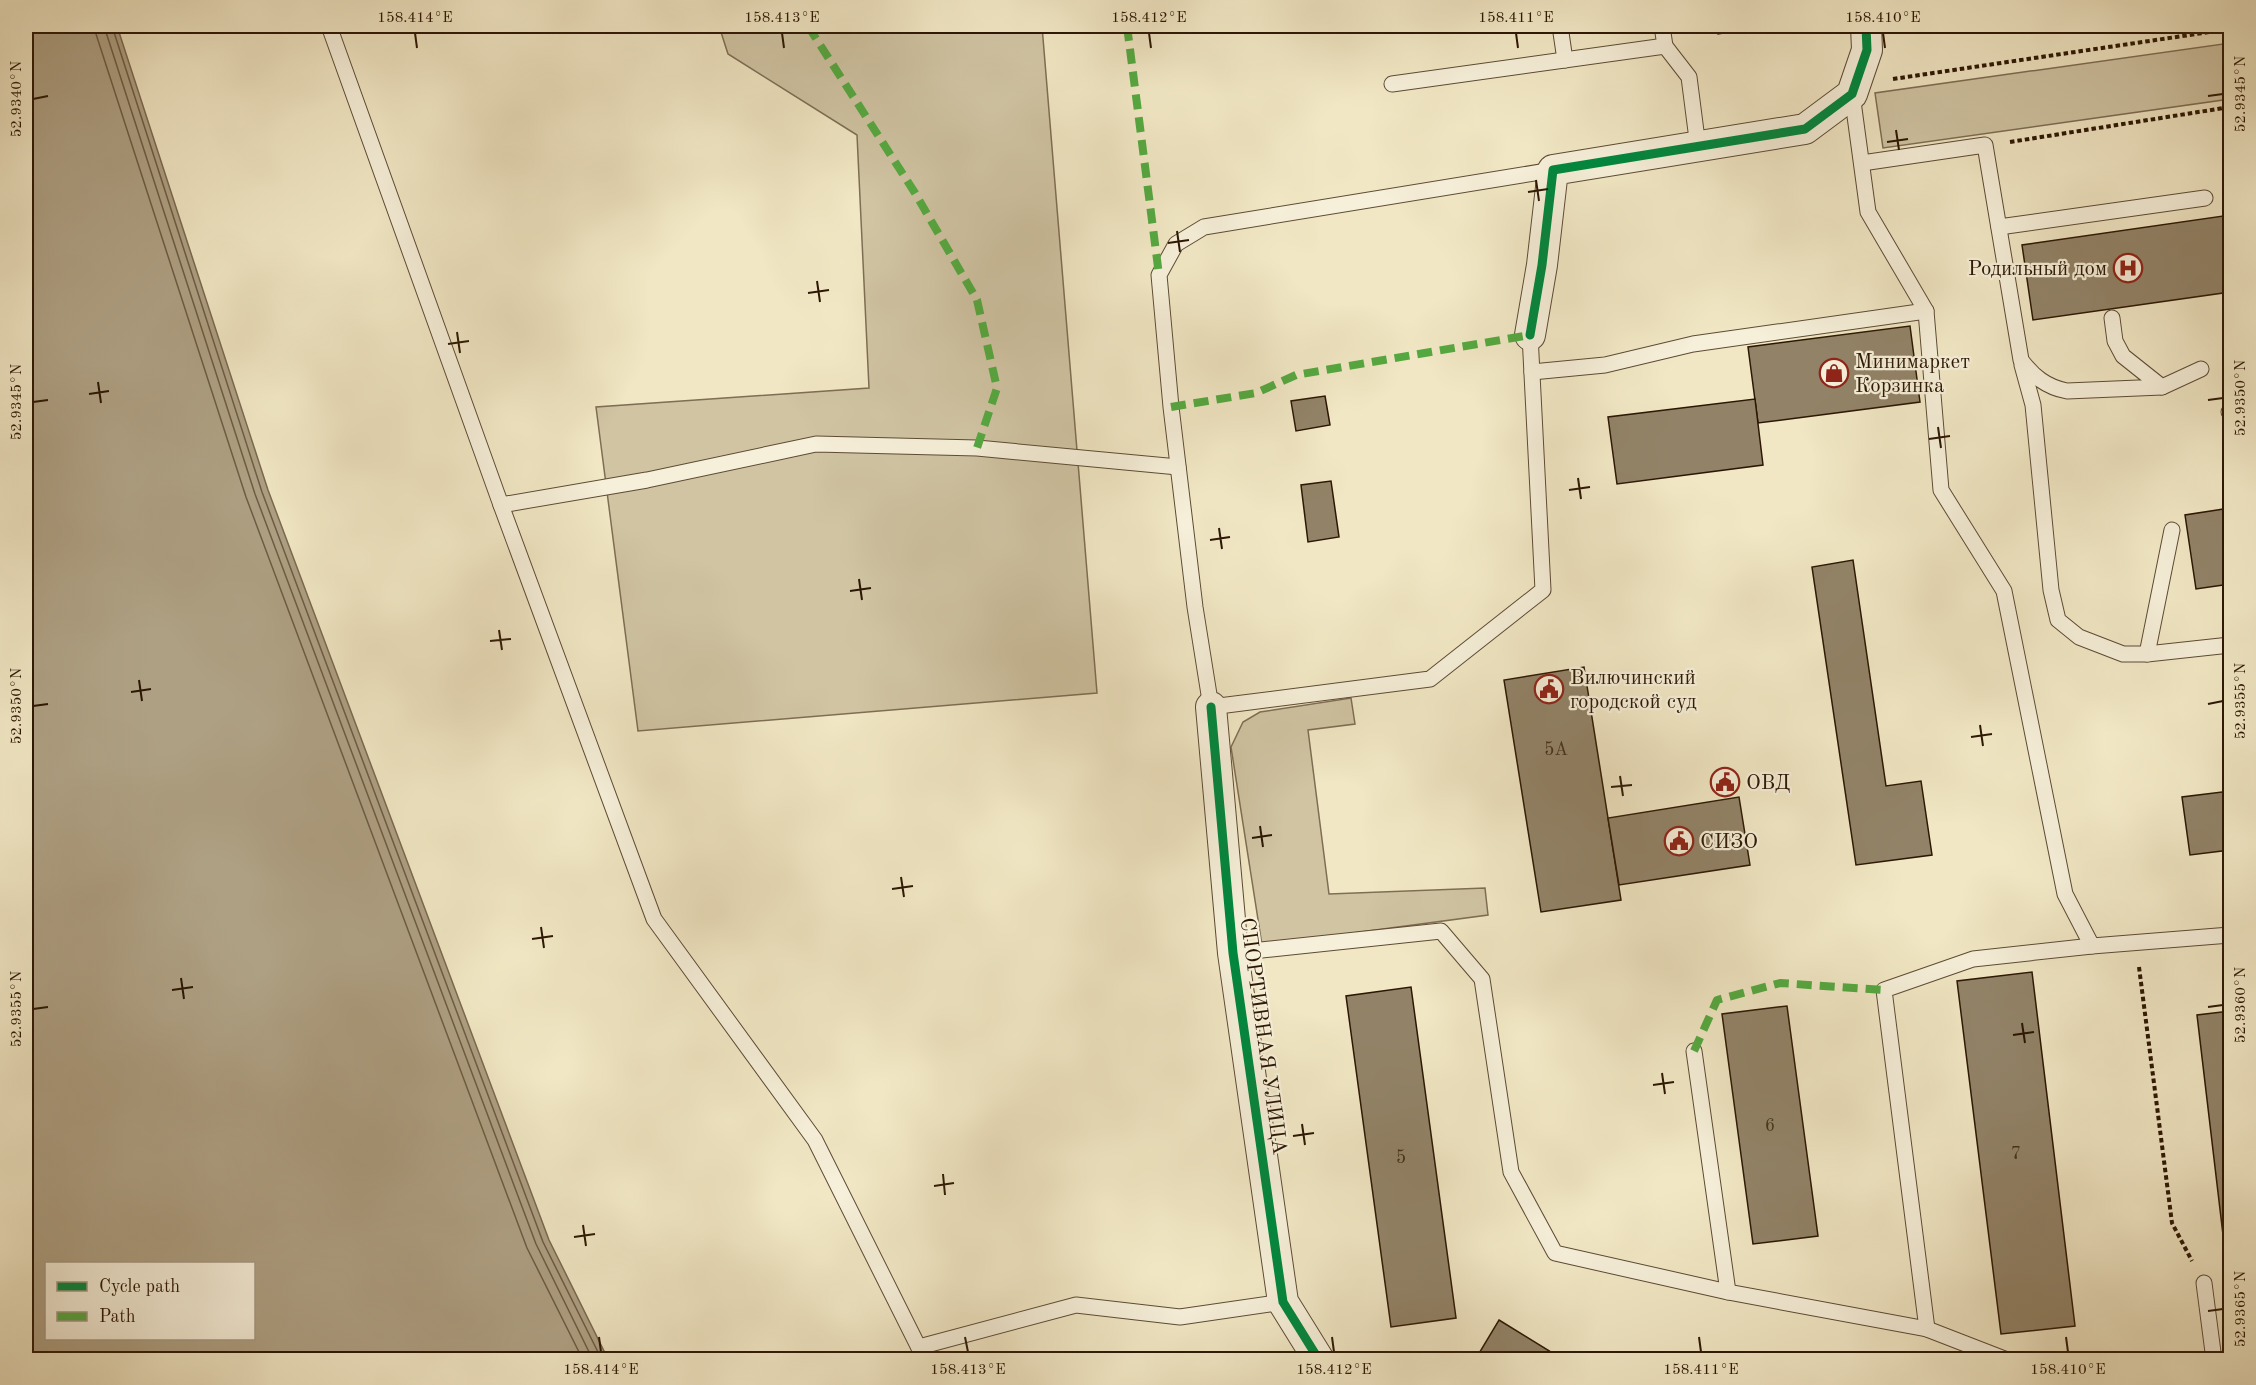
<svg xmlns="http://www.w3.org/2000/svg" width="2256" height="1385" viewBox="0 0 2256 1385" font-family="'Old Standard TT',serif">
<rect width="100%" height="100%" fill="#f1e7c4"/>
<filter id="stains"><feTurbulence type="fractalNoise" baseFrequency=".00333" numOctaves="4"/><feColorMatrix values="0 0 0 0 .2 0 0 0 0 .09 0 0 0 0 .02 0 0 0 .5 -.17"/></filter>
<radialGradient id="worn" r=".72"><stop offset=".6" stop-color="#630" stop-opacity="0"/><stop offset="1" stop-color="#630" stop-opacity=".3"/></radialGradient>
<g fill="#d0c4a3" stroke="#7e6e54" stroke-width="1.5">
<polygon points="719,26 1042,26 1097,693 638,731 596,407 869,388 857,135 728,54"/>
<polygon points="2230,43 2230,99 1883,148 1875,93"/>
<polygon points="1351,698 1355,724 1308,730 1329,894 1485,888 1488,915 1262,945 1231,747 1243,722 1260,712"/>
</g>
<path fill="#aea083" stroke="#7a6950" stroke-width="1.5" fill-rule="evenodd" d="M26,26h91l151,464 281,750 59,119h-582zM46,1264h208v74h-208z"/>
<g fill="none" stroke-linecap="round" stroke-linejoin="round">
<g stroke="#6d5c44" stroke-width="1.5">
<polyline points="95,26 96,34 246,497 527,1248 583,1360"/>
<polyline points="104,26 255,494 536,1244 593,1360"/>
<polyline points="112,26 262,492 543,1242 602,1360"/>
</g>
</g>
<g fill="#928368" stroke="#2c1704" stroke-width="1.5">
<polygon points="1716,26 1768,26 1718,34"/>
<polygon points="2230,215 2230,292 2033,320 2022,245"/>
<polygon points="1910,326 1920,402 1758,423 1748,347"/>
<polygon points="1325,396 1330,425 1296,431 1291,401"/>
<polygon points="1755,399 1763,465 1617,484 1608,417"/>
<polygon points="1331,481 1339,537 1308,542 1301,485"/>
<polygon points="2230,508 2230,584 2196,589 2185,515"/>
<polygon points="1853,560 1886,786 1921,781 1932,855 1856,865 1812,567"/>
<polygon points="1584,667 1621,900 1541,912 1504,680"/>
<polygon points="2230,791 2230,850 2190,855 2182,797"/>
<polygon points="1739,797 1750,865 1619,885 1608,818"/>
<polygon points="2032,972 2075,1326 2001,1334 1957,981"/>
<polygon points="1411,987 1456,1318 1391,1327 1346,996"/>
<polygon points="1787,1006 1818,1236 1753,1244 1722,1014"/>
<polygon points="2230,1011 2230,1294 2197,1015"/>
<polygon points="1499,1320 1564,1360 1475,1360"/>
</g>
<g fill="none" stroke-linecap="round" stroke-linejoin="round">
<g stroke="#5d4b34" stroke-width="17">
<g id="lane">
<polyline points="329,26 501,505 654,919 815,1140 925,1360"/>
<polyline points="1560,26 1565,60"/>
<polyline points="1662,26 1665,46"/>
<polyline points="1392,84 1665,46 1689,77 1698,147"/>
<polyline points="1852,94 1868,212 1926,311 1941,490 2004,591 2065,894 2092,946 2230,935"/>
<path d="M1862,163l123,-18 36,215c12,16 25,27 46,31l95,-4 -39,-31 -8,-15 -3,-23"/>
<polyline points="1999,227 2205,198"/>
<polyline points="1530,335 1543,590 1430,679 1211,707 1195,607 1171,407 1159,275 1176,244 1204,227 1553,170"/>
<polyline points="2022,365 2033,405 2051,590 2058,620 2079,637 2123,654 2147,654 2172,530"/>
<polyline points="1532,372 1605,365 1693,344 1926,311"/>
<polyline points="2162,387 2201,369"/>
<polyline points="2229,412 2230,412"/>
<polyline points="501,505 647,480 816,444 977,448 1178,467"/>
<polyline points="2147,654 2230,645"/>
<polyline points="1233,953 1441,931 1482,979 1511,1172 1555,1253 1728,1292 1927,1329 2007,1360"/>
<polyline points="1694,1051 1728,1292"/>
<polyline points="2204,1283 2214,1360"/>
<polyline points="1927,1329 1884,990 1973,959 2092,946"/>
<polyline points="919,1347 1076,1305 1180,1317 1283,1302"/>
</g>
</g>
<g stroke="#5d4b34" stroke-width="32">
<g id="street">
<polyline points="1530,335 1542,265 1553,170 1805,129 1852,94 1867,50 1866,26"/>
<polyline points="1211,707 1233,953 1283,1302 1319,1360"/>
</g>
</g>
<g stroke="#2c1704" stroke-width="4" stroke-dasharray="4.5 3" stroke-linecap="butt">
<polyline points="1893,79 2230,29"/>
<polyline points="2010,142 2230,107"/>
<polyline points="2139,967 2172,1223 2192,1261"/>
</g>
<use href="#lane" stroke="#f6efd9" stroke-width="15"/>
<use href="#street" stroke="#f6efd9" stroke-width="30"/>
<g stroke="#54a940" stroke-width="8" stroke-dasharray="15 8" stroke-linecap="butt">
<polyline points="808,26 915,193 977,300 997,388 977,448"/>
<polyline points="1127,26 1159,275"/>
<polyline points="1171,407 1256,393 1296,375 1530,335"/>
<polyline points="1694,1051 1717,1000 1780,983 1884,990"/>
</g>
<g stroke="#f6efd9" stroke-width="13">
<g id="cycleway">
<polyline points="1530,335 1542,265 1553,170 1805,129 1852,94 1867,50 1866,26"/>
<polyline points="1211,707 1233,953 1283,1302 1319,1360"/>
</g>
</g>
<use href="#cycleway" stroke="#00873e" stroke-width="9"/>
</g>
<path fill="none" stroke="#2c1704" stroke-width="2" d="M415,33l2,15M782,33l2,15M1149,33l2,15M1516,33l2,15M1883,33l2,15M2208,96l15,-2M33,99l15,-3M1896,130l3,20M1887,142l21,-3M1536,180l3,21M1528,192l20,-3M1177,231l3,21M1168,243l21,-3M817,281l3,21M808,293l21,-3M457,332l3,21M448,344l21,-3M98,382l3,21M89,394l20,-3M2208,400l15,-2M33,402l15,-2M1938,427l3,21M1929,439l21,-3M1578,478l3,21M1569,490l21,-3M1219,528l3,21M1210,540l20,-3M859,579l3,21M850,591l21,-3M499,630l3,20M490,641l21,-2M139,680l3,21M131,692l20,-3M2208,704l15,-3M33,706l15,-2M1980,725l3,21M1971,737l21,-3M1620,776l3,20M1611,787l21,-2M1260,826l3,21M1252,838l20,-3M901,877l3,20M892,889l21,-3M541,927l3,21M532,939l21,-3M181,978l3,21M172,990l21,-3M2208,1007l15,-2M33,1009l15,-2M2022,1023l3,20M2013,1035l21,-3M1662,1073l3,21M1653,1085l21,-3M1302,1124l3,21M1293,1136l21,-3M943,1174l2,21M934,1186l20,-3M583,1225l3,21M574,1237l21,-3M2208,1311l15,-2M599,1337l2,15M965,1337l3,15M1332,1337l2,15M1699,1337l2,15M2066,1337l2,15"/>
<defs>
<g id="hospital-ring" transform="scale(1.5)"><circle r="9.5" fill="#f6efd9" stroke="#8f2418" stroke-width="1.5"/><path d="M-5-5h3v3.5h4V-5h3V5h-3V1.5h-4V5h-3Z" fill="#8f2418"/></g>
<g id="shop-ring" transform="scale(1.5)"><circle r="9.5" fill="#f6efd9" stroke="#8f2418" stroke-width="1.5"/><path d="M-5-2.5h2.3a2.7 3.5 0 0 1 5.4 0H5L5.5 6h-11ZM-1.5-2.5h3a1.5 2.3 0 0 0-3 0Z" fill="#8f2418"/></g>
<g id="civic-ring" transform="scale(1.5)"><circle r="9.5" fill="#f6efd9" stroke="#8f2418" stroke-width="1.5"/><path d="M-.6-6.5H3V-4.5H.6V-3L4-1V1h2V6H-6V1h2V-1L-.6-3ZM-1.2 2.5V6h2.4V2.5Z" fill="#8f2418"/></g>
</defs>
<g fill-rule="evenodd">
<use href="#hospital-ring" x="2128" y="268"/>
<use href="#shop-ring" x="1834" y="373"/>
<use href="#civic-ring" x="1549" y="689"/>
<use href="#civic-ring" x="1725" y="782"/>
<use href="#civic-ring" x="1679" y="841"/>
</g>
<g text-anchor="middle" stroke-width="4.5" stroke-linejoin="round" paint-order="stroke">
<g font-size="18" fill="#46321d">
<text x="1556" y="755">5А</text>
<text x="1770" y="1131">6</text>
<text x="2016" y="1159">7</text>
<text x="1401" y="1163">5</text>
</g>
<g font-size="21" fill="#2c1704" stroke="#f6efd9" text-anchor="start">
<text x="2107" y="275" text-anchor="end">Родильный дом</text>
<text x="1855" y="368">Минимаркет<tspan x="1855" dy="24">Корзинка</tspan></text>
<text x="1570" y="684">Вилючинский<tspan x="1570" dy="24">городской суд</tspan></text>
<text x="1746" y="789">ОВД</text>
<text x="1700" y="848">СИЗО</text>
</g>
<g font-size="21" fill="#2c1704" stroke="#f6efd9">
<text transform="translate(1264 1036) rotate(82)" y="7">СПОРТИВНАЯ УЛИЦА</text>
</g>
</g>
<rect width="2256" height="1385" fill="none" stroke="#f1e7c4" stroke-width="66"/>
<rect x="45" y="1262" width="210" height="78" fill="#f6efd9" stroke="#a59984" stroke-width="1.5"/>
<rect x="57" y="1282" width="30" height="9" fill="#00873e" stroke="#a59984" stroke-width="1.5"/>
<text x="99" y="1292" font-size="18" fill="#2c1704">Cycle path</text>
<rect x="57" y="1312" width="30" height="9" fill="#54a940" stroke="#a59984" stroke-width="1.5"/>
<text x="99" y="1322" font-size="18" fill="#2c1704">Path</text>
<rect x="33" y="33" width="2190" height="1319" fill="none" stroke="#2c1704" stroke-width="2"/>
<g font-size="15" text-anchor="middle" fill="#2c1704">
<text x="415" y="22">158.414°E</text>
<text x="782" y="22">158.413°E</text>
<text x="1149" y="22">158.412°E</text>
<text x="1516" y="22">158.411°E</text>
<text x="1883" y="22">158.410°E</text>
<text transform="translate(2240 94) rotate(-90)" y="5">52.9345°N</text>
<text transform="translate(16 99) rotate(-90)" y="5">52.9340°N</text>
<text transform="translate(2240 398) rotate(-90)" y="5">52.9350°N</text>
<text transform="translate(16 402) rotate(-90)" y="5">52.9345°N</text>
<text transform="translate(2240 701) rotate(-90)" y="5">52.9355°N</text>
<text transform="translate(16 706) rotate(-90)" y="5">52.9350°N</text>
<text transform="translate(2240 1005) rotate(-90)" y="5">52.9360°N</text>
<text transform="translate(16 1009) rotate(-90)" y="5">52.9355°N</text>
<text transform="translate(2240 1309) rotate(-90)" y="5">52.9365°N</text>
<text x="601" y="1374">158.414°E</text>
<text x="968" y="1374">158.413°E</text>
<text x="1334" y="1374">158.412°E</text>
<text x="1701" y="1374">158.411°E</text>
<text x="2068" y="1374">158.410°E</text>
</g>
<rect width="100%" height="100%" filter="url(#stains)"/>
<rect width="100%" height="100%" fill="url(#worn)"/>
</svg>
